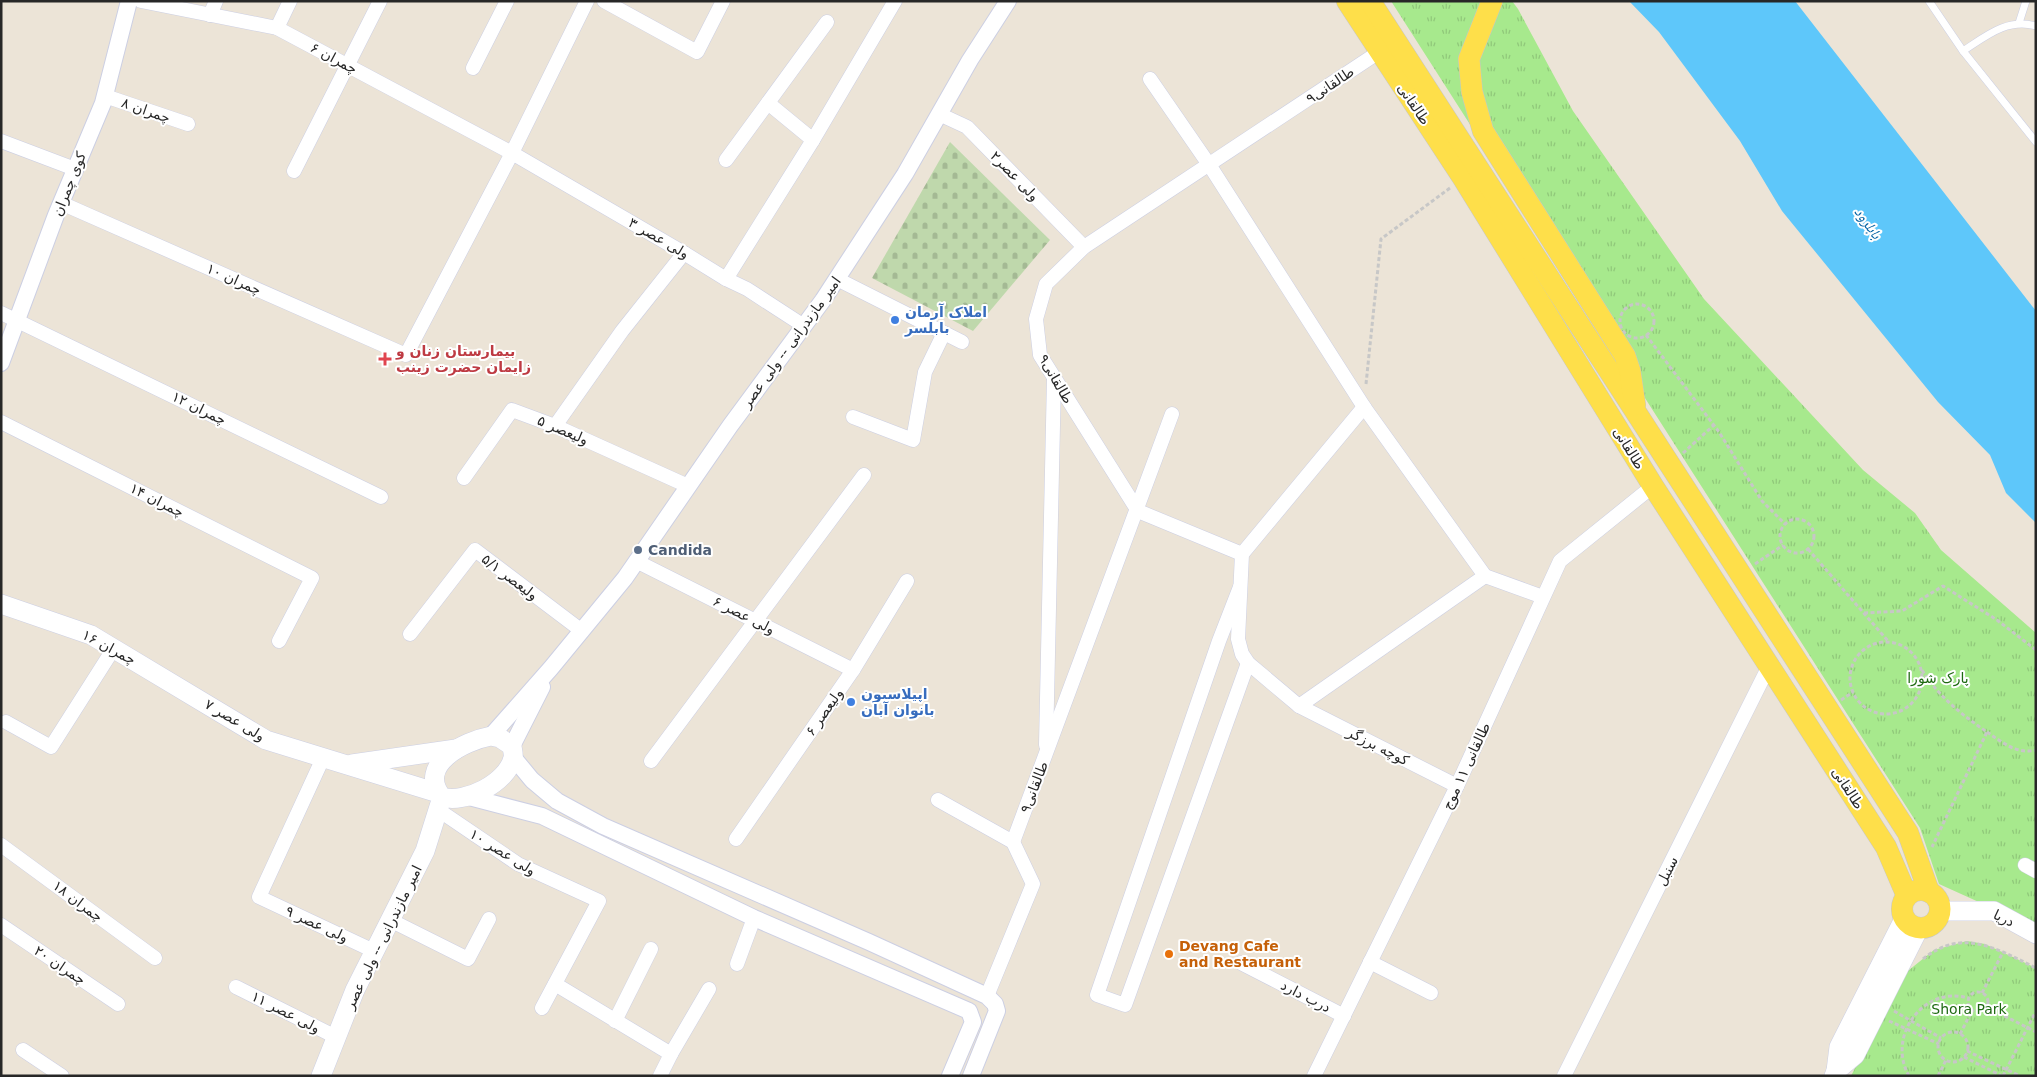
<svg xmlns="http://www.w3.org/2000/svg" width="2037" height="1077" viewBox="0 0 2037 1077" font-family="'DejaVu Sans','Noto Naskh Arabic',sans-serif">
<defs>
<pattern id="grass-tufts" width="24" height="20" patternUnits="userSpaceOnUse" patternTransform="scale(1.25)"><rect width="24" height="20" fill="#a7e98d"/><path d="M3 7l-1-3M5 7V3M7 7l1-3M15 17l-1-3M17 17v-4M19 17l1-3" fill="none" stroke="#90c87a"/></pattern>
<pattern id="cemetery-stones" width="16" height="16" patternUnits="userSpaceOnUse" patternTransform="scale(1.25)"><rect width="16" height="16" fill="#bfd8ac"/><path d="M2 7V4a2 2 0 0 1 4 0v3zM10 15v-3a2 2 0 0 1 4 0v3z" fill="#a4b994"/></pattern>
</defs>
<rect width="100%" height="100%" fill="#ece4d7"/>
<g fill="url(#grass-tufts)">
<polygon points="1391,1 1512,1 1518,9 1573,111 1704,299 1863,470 1915,513 1941,550 2036,633 2036,928 1939,884 1920,828"/>
<polygon points="1967,941 1985,944 2036,968 2036,1076 1851,1076 1904,974 1934,950"/>
</g>
<polygon fill="url(#cemetery-stones)" points="950,142 1050,240 973,331 872,278"/>
<polygon fill="#5ec7fa" points="1629,1 1795,1 2036,311 2036,523 2006,493 1990,455 1938,402 1782,211 1740,141 1659,32"/>
<g fill="none" stroke-linecap="round" stroke-linejoin="round">
<g stroke="#cccfe3" stroke-width="8">
<g id="service">
<polyline points="1929,1 1963,51 2036,142"/>
<polyline points="2019,23 2026,1"/>
<path d="M1963,51c23,-15 44,-33 73,-25"/>
</g>
</g>
<g stroke="#cccfe3" stroke-width="15">
<g id="minor">
<polyline points="141,1 277,28 512,153 684,253 726,279 747,289 804,326"/>
<polyline points="604,1 697,52 723,1"/>
<polyline points="210,15 216,1"/>
<polyline points="277,28 290,1"/>
<polyline points="473,68 507,1"/>
<polyline points="1150,79 1210,166 1364,407 1485,576 1543,597"/>
<polyline points="105,96 188,124"/>
<polyline points="768,103 813,140"/>
<polyline points="939,114 967,127 1084,247"/>
<polyline points="1,141 75,169"/>
<polyline points="726,160 827,22"/>
<polyline points="294,171 380,1"/>
<polyline points="61,203 406,355 512,153 587,1"/>
<polyline points="726,279 813,140 895,1"/>
<polyline points="837,279 962,342"/>
<polyline points="1,313 381,497"/>
<polyline points="1364,407 1242,554 1238,639 1242,654 1248,663 1299,706 1457,786"/>
<polyline points="853,417 913,440 925,372 944,333"/>
<polyline points="1,422 312,578 279,641"/>
<polyline points="555,426 622,331 684,253"/>
<polyline points="464,478 512,410 555,426 688,486"/>
<polyline points="1138,511 1040,355 1036,319 1046,284 1084,247 1379,52"/>
<polyline points="1138,511 1242,554"/>
<polyline points="636,561 853,670"/>
<polyline points="1240,587 1219,641 1097,995 1125,1005 1248,663"/>
<polyline points="410,634 475,550 582,631"/>
<polyline points="1299,706 1485,576"/>
<polyline points="6,722 51,747 114,648"/>
<polyline points="1046,745 1054,379"/>
<polyline points="323,758 259,897 374,951"/>
<polyline points="651,761 864,475"/>
<polyline points="938,800 1013,842 1033,884 987,996"/>
<polyline points="437,809 518,864 599,901 542,1008"/>
<polyline points="736,839 853,670 907,581"/>
<polyline points="1013,842 1172,414"/>
<polyline points="1,845 155,958"/>
<polyline points="2025,865 2036,871"/>
<polyline points="390,920 468,959 489,919"/>
<polyline points="1,925 118,1004"/>
<polyline points="1370,962 1431,993"/>
<polyline points="1241,963 1344,1016"/>
<polyline points="737,964 754,918"/>
<polyline points="555,984 671,1054 709,989"/>
<polyline points="236,987 336,1037"/>
<polyline points="615,1021 651,949"/>
<polyline points="23,1050 62,1076"/>
<polyline points="660,1076 671,1054"/>
<polyline points="1314,1076 1457,786 1560,561 1653,486"/>
<polyline points="1564,1076 1769,666"/>
</g>
</g>
<g stroke="#cccfe3" stroke-width="18">
<g id="tertiary">
<polyline points="1,363 56,215 103,103 129,1"/>
<polyline points="491,736 551,668 625,578 730,426 823,300 905,174 970,60 1008,1"/>
<polyline points="512,746 542,687"/>
<polyline points="513,757 532,780 557,801 603,826 869,942 987,996 995,1004 997,1011 971,1076"/>
<polyline points="469,797 542,816 754,918 969,1011 973,1022 950,1076"/>
</g>
</g>
<g stroke="#cccfe3" stroke-width="20">
<g id="secondary">
<polyline points="1,604 91,635 266,740 438,793"/>
<path d="M491,736l9,2 12,8c0,3 2,8 1,12 -6,25 -48,46 -71,39 -26,-32 22,-56 49,-61z"/>
<polyline points="352,764 456,749"/>
<polyline points="1940,911 1994,911 2036,934"/>
<polyline points="1836,1071 1839,1047 1904,919"/>
<polyline points="321,1076 355,990 425,851 442,797"/>
<polyline points="1834,1076 1836,1071 1855,1055 1919,928"/>
</g>
</g>
<g stroke="#c7c7c7" stroke-width="22">
<g id="primary">
<polyline points="1347,1 1463,178 1653,486 1886,847 1907,896"/>
<polyline points="1370,1 1908,833 1929,892"/>
<polyline points="1492,1 1469,59 1472,92 1483,131 1625,356 1630,371 1635,405"/>
<circle cx="1921" cy="909" r="19"/>
</g>
</g>
<g stroke="#c7c7c7" stroke-width="3" stroke-dasharray="4 2.5" stroke-linecap="butt">
<circle cx="1637" cy="321" r="17"/>
<polyline points="1646,335 1719,432 1762,501 1785,524"/>
<polyline points="1366,384 1381,239 1450,188"/>
<polyline points="1683,453 1714,425"/>
<circle cx="1797" cy="536" r="17"/>
<polyline points="1808,549 1888,641"/>
<polyline points="1755,564 1783,545"/>
<polyline points="1864,613 1902,611 1943,586 1997,620 2036,650"/>
<circle cx="1886" cy="678" r="36"/>
<path d="M1922,670c16,26 40,45 65,62l-55,115"/>
<polyline points="1841,700 1853,692"/>
<path d="M1987,732c15,10 30,23 49,18"/>
<path d="M1923,959c40,-32 74,-10 113,9"/>
<circle cx="1978" cy="1002" r="10"/>
<polyline points="1982,993 2003,952"/>
<polyline points="1987,1007 2036,1032"/>
<polyline points="1894,1011 1941,1038"/>
<polyline points="1889,1021 1939,1044"/>
<circle cx="1953" cy="1047" r="15"/>
<polyline points="1960,1034 1972,1011"/>
<polyline points="1967,1051 2020,1076"/>
<polyline points="1964,1057 2002,1076"/>
<path d="M1909,1076c-23,-40 15,-91 59,-78"/>
<polyline points="1938,1076 1946,1060"/>
<polyline points="2003,1076 2036,1011"/>
</g>
<use href="#service" stroke="#fff" stroke-width="7"/>
<use href="#minor" stroke="#fff" stroke-width="14"/>
<use href="#tertiary" stroke="#fff" stroke-width="16"/>
<use href="#secondary" stroke="#fff" stroke-width="19"/>
<use href="#primary" stroke="#fedf4a" stroke-width="21"/>
</g>
<g fill="#3f7fe0" stroke="#fff" stroke-width="2">
<circle cx="895" cy="320" r="5"/>
<circle cx="851" cy="702" r="5"/>
</g>
<path fill="#e0444e" stroke="#fff" stroke-width="2" d="M382.5 351.5h5v5h5v5h-5v5h-5v-5h-5v-5h5z"/>
<circle fill="#5c6f8a" stroke="#fff" stroke-width="2" cx="638" cy="550" r="5"/>
<circle fill="#e8710a" stroke="#fff" stroke-width="2" cx="1169" cy="954" r="5"/>
<g text-anchor="middle" stroke-width="4" stroke-linejoin="round" paint-order="stroke">
<g font-size="14" fill="#272727" stroke="#fff">
<text transform="translate(334 58) rotate(28)" y="5">چمران ۶</text>
<text transform="translate(1330 85) rotate(-34)" y="5">طالقانی۹</text>
<text transform="translate(1414 104) rotate(56)" y="5">طالقانی</text>
<text transform="translate(146 110) rotate(19)" y="5">چمران ۸</text>
<text transform="translate(1015 176) rotate(46)" y="5">ولی عصر۲</text>
<text transform="translate(69 184) rotate(-68)" y="5">کوی چمران</text>
<text transform="translate(659 238) rotate(30)" y="5">ولی عصر ۳</text>
<text transform="translate(234 279) rotate(24)" y="5">چمران ۱۰</text>
<text transform="translate(791 342) rotate(-54)" y="5">امیر مازندرانی -- ولی عصر</text>
<text transform="translate(1056 379) rotate(60)" y="5">طالقانی۹</text>
<text transform="translate(199 408) rotate(26)" y="5">چمران ۱۲</text>
<text transform="translate(563 430) rotate(23)" y="5">ولیعصر ۵</text>
<text transform="translate(1629 448) rotate(58)" y="5">طالقانی</text>
<text transform="translate(157 500) rotate(27)" y="5">چمران ۱۴</text>
<text transform="translate(510 577) rotate(37)" y="5">ولیعصر ۵/۱</text>
<text transform="translate(744 615) rotate(27)" y="5">ولی عصر ۶</text>
<text transform="translate(109 647) rotate(28)" y="5">چمران ۱۶</text>
<text transform="translate(824 712) rotate(-55)" y="5">ولیعصر ۶</text>
<text transform="translate(235 720) rotate(31)" y="5">ولی عصر ۷</text>
<text transform="translate(1378 746) rotate(27)" y="5">کوچه برزگر</text>
<text transform="translate(1466 766) rotate(-65)" y="5">طالقانی ۱۱ موج</text>
<text transform="translate(1034 787) rotate(-69)" y="5">طالقانی۹</text>
<text transform="translate(1848 788) rotate(57)" y="5">طالقانی</text>
<text transform="translate(503 852) rotate(32)" y="5">ولی عصر ۱۰</text>
<text transform="translate(1667 871) rotate(-63)" y="5">سنبل</text>
<text transform="translate(78 901) rotate(37)" y="5">چمران ۱۸</text>
<text transform="translate(2004 918) rotate(25)" y="5">دریا</text>
<text transform="translate(317 924) rotate(25)" y="5">ولی عصر ۹</text>
<text transform="translate(383 937) rotate(-64)" y="5">امیر مازندرانی -- ولی عصر</text>
<text transform="translate(60 965) rotate(34)" y="5">چمران ۲۰</text>
<text transform="translate(1306 996) rotate(27)" y="5">درب دارد</text>
<text transform="translate(286 1012) rotate(27)" y="5">ولی عصر ۱۱</text>
</g>
<g font-size="14" font-weight="bold" fill="#366cbe" stroke="#fff" text-anchor="start">
<text x="905" y="317">املاک آرمان<tspan x="905" dy="16">بابلسر</tspan></text>
<text x="861" y="699">اپیلاسیون<tspan x="861" dy="16">بانوان آبان</tspan></text>
</g>
<g font-size="14" font-weight="bold" fill="#be3a42" stroke="#fff" text-anchor="start">
<text x="396" y="356">بیمارستان زنان و<tspan x="396" dy="16">زایمان حضرت زینب</tspan></text>
</g>
<g font-size="14" font-weight="bold" fill="#4e5e75" stroke="#fff" text-anchor="start">
<text x="648" y="555">Candida</text>
</g>
<g font-size="14" fill="#1f6a12" stroke="#fff">
<text x="1938" y="683">پارک شورا</text>
<text x="1969" y="1014">Shora Park</text>
</g>
<g font-size="14" font-weight="bold" fill="#c56008" stroke="#fff" text-anchor="start">
<text x="1179" y="951">Devang Cafe<tspan x="1179" dy="16">and Restaurant</tspan></text>
</g>
<g font-size="15" font-style="italic" fill="#0061a3" stroke="#fff">
<text transform="translate(1868 223) rotate(54)" y="5">بابلرود</text>
</g>
</g>
<rect width="2037" height="1077" fill="none" stroke="#272727" stroke-width="5"/>
</svg>
